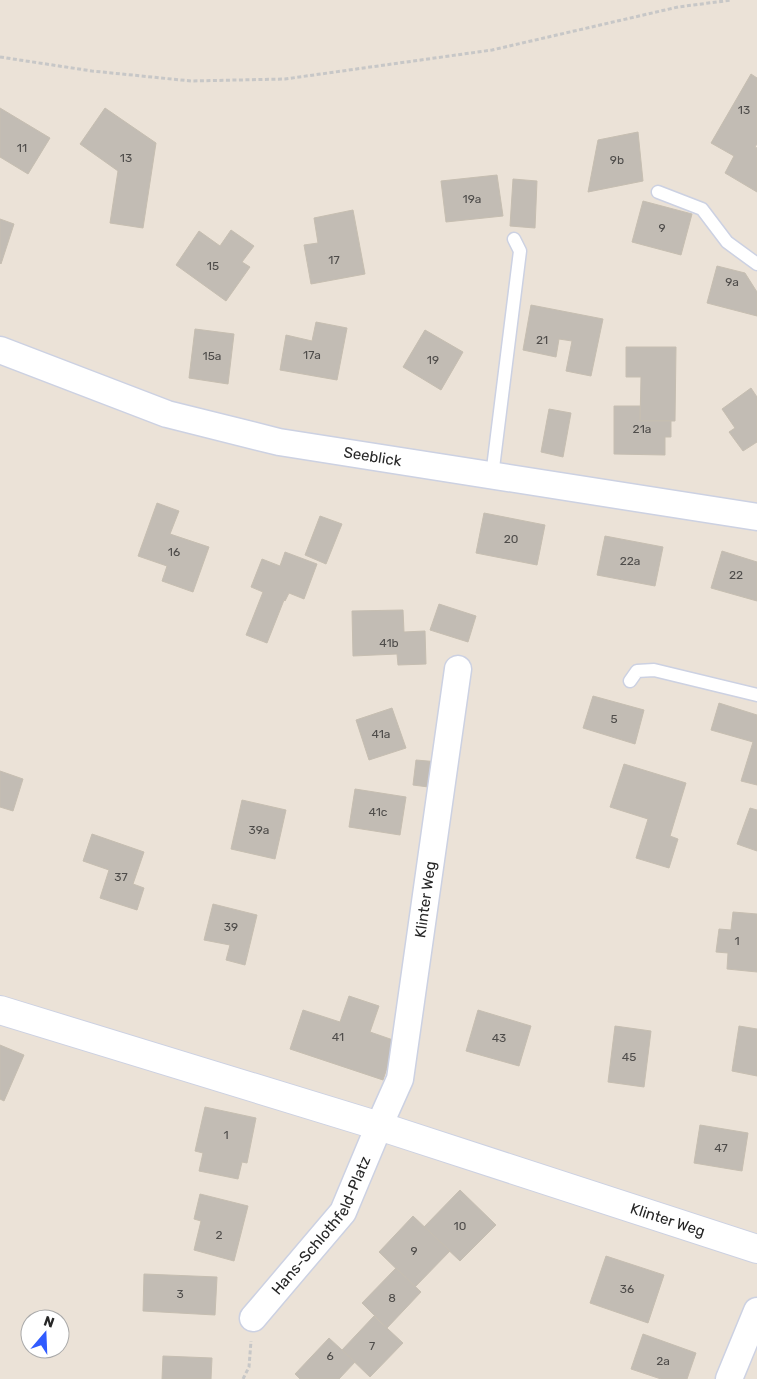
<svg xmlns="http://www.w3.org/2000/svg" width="757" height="1379" viewBox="0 0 757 1379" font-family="Rubik,sans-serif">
<rect width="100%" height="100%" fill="#ebe2d7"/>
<g fill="#c2bcb4" stroke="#c6beb1">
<polygon points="751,74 757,78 757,144 755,147 757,148 757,192 725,173 734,156 711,143"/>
<polygon points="0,108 50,138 28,174 0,157"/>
<polygon points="105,108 156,143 143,228 110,223 118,171 80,144"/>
<polygon points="638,132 643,181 588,192 598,140"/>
<polygon points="497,175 503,216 446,222 441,181"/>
<polygon points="513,179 537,181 535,228 510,226"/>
<polygon points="643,201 692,214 681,255 632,242"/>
<polygon points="353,210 365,274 311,284 304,245 318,243 314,218"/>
<polygon points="0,219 14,224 1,264 0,263"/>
<polygon points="231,230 254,246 242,262 250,267 226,301 176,265 199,231 220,246"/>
<polygon points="717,266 745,273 757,292 757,316 707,303"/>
<polygon points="531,305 603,319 591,376 566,371 572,341 559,339 556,357 523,350"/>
<polygon points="316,322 347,328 337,380 280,370 286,335 312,341"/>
<polygon points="195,329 234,334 228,384 189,378"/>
<polygon points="425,330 463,352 441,390 403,367"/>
<polygon points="626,347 676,347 675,421 640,421 641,377 626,377"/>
<polygon points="751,388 757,397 757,442 743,451 729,432 735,428 722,409"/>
<polygon points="614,406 640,406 640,421 671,421 671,437 665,437 665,455 614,454"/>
<polygon points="549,409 571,413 563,457 541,452"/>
<polygon points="157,503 179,511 170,534 209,547 193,592 162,581 167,566 138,556"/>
<polygon points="484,513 545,525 537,565 476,553"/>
<polygon points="320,516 342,524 326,564 305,555"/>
<polygon points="605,536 663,547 655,586 597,575"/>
<polygon points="722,551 757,562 757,601 711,588"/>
<polygon points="285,552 317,564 304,599 289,593 285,601 284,600 267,643 246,635 263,592 251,587 262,559 280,566"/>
<polygon points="439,604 476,616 468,642 430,630"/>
<polygon points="403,610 404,632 425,631 426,664 398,665 397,654 353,656 352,611"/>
<polygon points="593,696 644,710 635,744 583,728"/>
<polygon points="719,703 757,715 757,785 741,781 753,742 711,730"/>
<polygon points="392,708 406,748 369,760 356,720"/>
<polygon points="416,760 439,762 436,788 413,785"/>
<polygon points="624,764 686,783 670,836 678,839 669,868 636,858 648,819 610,807"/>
<polygon points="0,771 23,779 13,811 0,807"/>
<polygon points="355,789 406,797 400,835 349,827"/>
<polygon points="242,800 286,810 275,859 231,849"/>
<polygon points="750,808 757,810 757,851 737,844"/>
<polygon points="92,834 144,852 133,884 144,888 137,910 100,898 109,870 83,861"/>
<polygon points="213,904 257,915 245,965 226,960 230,945 204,940"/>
<polygon points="733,912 757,914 757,972 727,969 728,953 716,952 719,929 731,930"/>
<polygon points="349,996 379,1006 370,1032 396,1041 383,1080 290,1049 303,1010 340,1022"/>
<polygon points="478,1010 531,1026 519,1066 466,1051"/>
<polygon points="615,1026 651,1031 644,1087 608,1082"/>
<polygon points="739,1026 757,1029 757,1076 732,1071"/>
<polygon points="0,1045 24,1055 4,1101 0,1099"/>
<polygon points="205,1107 256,1118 247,1163 242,1162 238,1179 199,1171 203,1153 195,1151"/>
<polygon points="700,1125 748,1133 742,1171 694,1163"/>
<polygon points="460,1190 496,1225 460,1261 424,1227"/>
<polygon points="200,1194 248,1206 234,1261 194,1250 201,1221 194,1219"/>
<polygon points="413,1216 450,1251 415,1287 379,1252"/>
<polygon points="606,1256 664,1275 648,1323 590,1303"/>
<polygon points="396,1268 421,1292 387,1328 362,1303"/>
<polygon points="144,1274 217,1277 215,1315 143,1311"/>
<polygon points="374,1316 403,1343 370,1377 342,1350"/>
<polygon points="643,1334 696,1353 687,1379 661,1379 631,1369"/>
<polygon points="329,1338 355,1362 339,1379 300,1379 295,1374"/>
<polygon points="163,1356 212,1358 211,1379 162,1379"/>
</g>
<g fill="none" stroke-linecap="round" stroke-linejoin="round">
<g stroke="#ccd1e2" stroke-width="15">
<g id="lane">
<polyline points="658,192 702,209 727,242 757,264"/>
<polyline points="492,476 520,251 514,239"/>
<polyline points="630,681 637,671 654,670 757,695"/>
</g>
</g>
<g stroke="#ccd1e2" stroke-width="29">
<g id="street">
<path id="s1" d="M0,350l167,64 112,28 478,75"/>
<path id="s2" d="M253,1318l90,-106 36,-86 21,-47 58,-410"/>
<polyline points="729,1379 757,1311"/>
</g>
</g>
<g stroke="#ccd1e2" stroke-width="30">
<g id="secondary">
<path id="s3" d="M0,1010l379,116 378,123"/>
</g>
</g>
<g stroke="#c7c7c7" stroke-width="3" stroke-dasharray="4 2.5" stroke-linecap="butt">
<polyline points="0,57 92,71 191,81 285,79 492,50 678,7 732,0"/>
<polyline points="243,1379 249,1367 251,1341"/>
</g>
<use href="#lane" stroke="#fff" stroke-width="12"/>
<use href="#street" stroke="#fff" stroke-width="26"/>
<use href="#secondary" stroke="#fff" stroke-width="28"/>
</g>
<g text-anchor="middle" stroke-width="4.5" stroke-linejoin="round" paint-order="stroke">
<g font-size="12" fill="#4e4c4a">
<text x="744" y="114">13</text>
<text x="22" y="152">11</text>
<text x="126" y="162">13</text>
<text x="617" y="164">9b</text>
<text x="472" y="203">19a</text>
<text x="662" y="232">9</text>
<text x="334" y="264">17</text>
<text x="213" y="270">15</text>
<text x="732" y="286">9a</text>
<text x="542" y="344">21</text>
<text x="312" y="359">17a</text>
<text x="212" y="360">15a</text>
<text x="433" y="364">19</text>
<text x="642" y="433">21a</text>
<text x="511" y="543">20</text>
<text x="174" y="556">16</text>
<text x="630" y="565">22a</text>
<text x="736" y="579">22</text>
<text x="389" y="647">41b</text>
<text x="614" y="723">5</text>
<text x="381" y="738">41a</text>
<text x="378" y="816">41c</text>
<text x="259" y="834">39a</text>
<text x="121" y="881">37</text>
<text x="231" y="931">39</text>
<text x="737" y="945">1</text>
<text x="338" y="1041">41</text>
<text x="499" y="1042">43</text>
<text x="629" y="1061">45</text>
<text x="226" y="1139">1</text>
<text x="721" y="1152">47</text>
<text x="460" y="1230">10</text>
<text x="219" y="1239">2</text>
<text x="414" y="1255">9</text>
<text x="627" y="1293">36</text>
<text x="180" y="1298">3</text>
<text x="392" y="1302">8</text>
<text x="372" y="1350">7</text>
<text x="330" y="1360">6</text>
<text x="663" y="1365">2a</text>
</g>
<g font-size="15" fill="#272727" stroke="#fff">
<text dy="5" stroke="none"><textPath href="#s1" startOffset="389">Seeblick</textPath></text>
<text dy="5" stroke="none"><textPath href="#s2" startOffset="465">Klinter Weg</textPath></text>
<text dy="5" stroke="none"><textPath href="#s3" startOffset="700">Klinter Weg</textPath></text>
<text dy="5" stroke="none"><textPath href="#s2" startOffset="116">Hans-Schlothfeld-Platz</textPath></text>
</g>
</g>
<g transform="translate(45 1334) rotate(19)"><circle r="24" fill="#ffffff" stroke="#a9a9a9"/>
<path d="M0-4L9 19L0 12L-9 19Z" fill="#305bff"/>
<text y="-8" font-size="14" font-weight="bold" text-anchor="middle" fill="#272727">N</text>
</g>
</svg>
